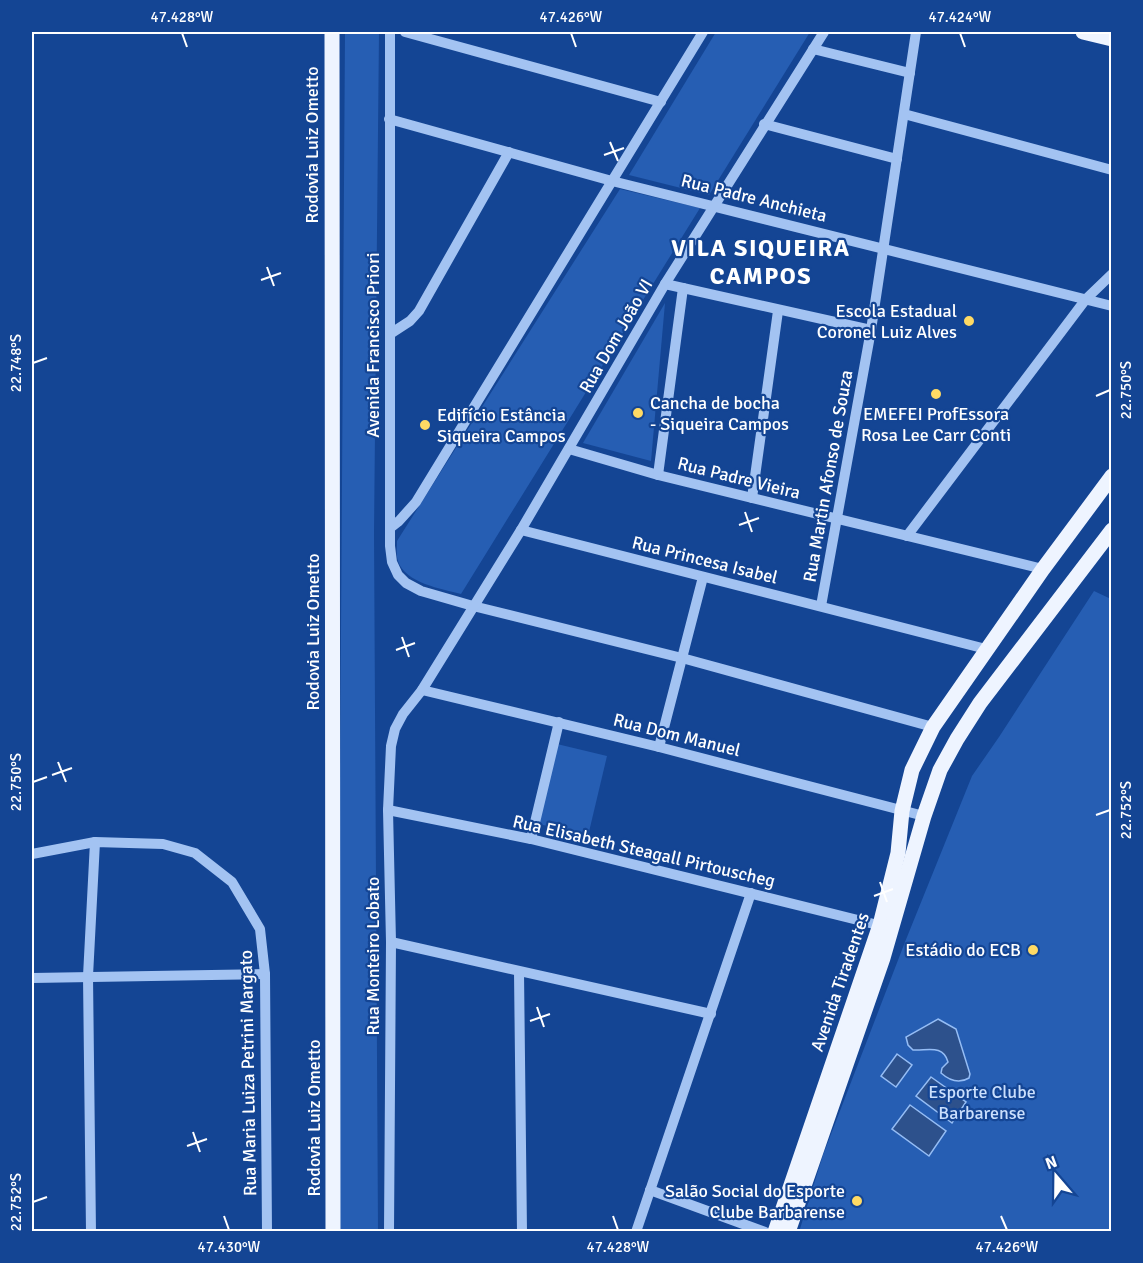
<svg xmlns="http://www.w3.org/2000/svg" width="1143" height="1263" viewBox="0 0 1143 1263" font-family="Signika,sans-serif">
<rect width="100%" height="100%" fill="#144594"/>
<g fill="#265eb3">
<polygon points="345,32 379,32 374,533 378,1231 337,1232"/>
<polygon points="716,32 810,32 709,195 629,175"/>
<path d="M620,189l80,19 -239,386c-19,-5 -56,-11 -63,-33 -2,-6 -1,-14 -1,-20z"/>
<polygon points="665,303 651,461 583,443"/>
<polygon points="1094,591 1111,599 1111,1231 799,1232 823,1155 905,942 972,776 999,737"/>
<polygon points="557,744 607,756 588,836 539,824"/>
</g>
<g fill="#2d518c" stroke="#95bdf5" stroke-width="1.5">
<path d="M938,1019l18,10 14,45 -1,4c-10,6 -19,3 -28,-5l1,-5 6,-6c-5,-18 -21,-11 -35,-12l-5,-5 -2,-8z"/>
<polygon points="897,1054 912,1065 896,1087 881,1076"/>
<polygon points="931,1077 966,1102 952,1123 916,1096"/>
<polygon points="910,1105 946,1131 929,1156 892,1129"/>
</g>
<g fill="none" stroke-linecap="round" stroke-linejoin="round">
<g stroke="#a3c3f2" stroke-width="10">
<polyline points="390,32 390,546 392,562 398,575 406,583 421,591 473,606 682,658 933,727"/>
<polyline points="405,32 661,102"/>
<polyline points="813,49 910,73"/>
<polyline points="904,114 1112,170"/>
<polyline points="389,119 612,181 1112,306"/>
<polyline points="764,124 897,159"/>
<polyline points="665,284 871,330"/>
<polyline points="390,334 410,321 419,311 509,152"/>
<polyline points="569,449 658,475 1043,569"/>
<polyline points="658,475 683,288"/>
<polyline points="752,498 778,311"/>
<polyline points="390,528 399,521 416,502 703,32"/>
<polyline points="521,530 986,649"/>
<polyline points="907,536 1086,299 1112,274"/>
<polyline points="821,606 871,330 916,32"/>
<polyline points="422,690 659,747 924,816"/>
<polyline points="659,747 703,577"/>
<polyline points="388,810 531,839 886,927"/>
<polyline points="531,839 559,722"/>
<polyline points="32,854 95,842 163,844 195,853 232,882 260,929 265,974 267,1232"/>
<polyline points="391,942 711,1014"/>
<polyline points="519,972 522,1232"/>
<polyline points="32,978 265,974"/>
<polyline points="650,1190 765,1232"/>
<polyline points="91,1232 88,976 95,842"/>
<polyline points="389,1232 391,942 388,810 391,746 395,729 403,714 422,690 521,530 665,284 824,32"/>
<polyline points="636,1232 751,893"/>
</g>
<g stroke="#eef4ff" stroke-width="15">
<polyline points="332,32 333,1232"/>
<polyline points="1083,32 1112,39"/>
<polyline points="775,1232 880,925 898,853 902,811 912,770 933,727 1043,569 1112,476"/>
<polyline points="788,1232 883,958 924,816 940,770 957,739 980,703 1112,530"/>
</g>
</g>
<path fill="none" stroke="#fff" stroke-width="2" d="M182,33l5,14M571,33l5,14M960,33l5,14M610,142l8,19M604,155l20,-7M267,267l7,19M261,280l20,-7M33,363l14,-5M1096,396l14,-6M745,512l7,20M739,525l20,-7M402,637l7,20M396,650l19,-7M58,762l8,20M52,775l20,-7M33,782l14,-5M1096,815l14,-5M880,882l7,20M874,896l19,-7M537,1007l7,20M530,1021l20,-7M193,1132l7,20M187,1146l20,-7M33,1202l14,-5M224,1216l5,14M613,1216l5,14M1001,1216l6,14"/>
<g fill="#ffda64" stroke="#144594" stroke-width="2">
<circle cx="969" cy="321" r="6"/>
<circle cx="936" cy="394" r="6"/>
<circle cx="638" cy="413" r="6"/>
<circle cx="425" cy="425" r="6"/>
<circle cx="1033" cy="950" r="6"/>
<circle cx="857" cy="1201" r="6"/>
</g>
<g text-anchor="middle" stroke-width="4.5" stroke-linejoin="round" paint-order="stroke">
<g font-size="18" fill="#fff" stroke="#144594">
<text transform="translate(312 145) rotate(-90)" y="6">Rodovia Luiz Ometto</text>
<text transform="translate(754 198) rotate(14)" y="6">Rua Padre Anchieta</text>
<text transform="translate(616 336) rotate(-60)" y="6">Rua Dom João VI</text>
<text transform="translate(373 345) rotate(-90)" y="6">Avenida Francisco Priori</text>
<text transform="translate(828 476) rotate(-80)" y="6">Rua Martin Afonso de Souza</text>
<text transform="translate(739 478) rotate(14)" y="6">Rua Padre Vieira</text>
<text transform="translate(705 560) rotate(14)" y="6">Rua Princesa Isabel</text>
<text transform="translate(313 632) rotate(-90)" y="6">Rodovia Luiz Ometto</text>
<text transform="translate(677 735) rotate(14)" y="6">Rua Dom Manuel</text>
<text transform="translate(644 851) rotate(13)" y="6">Rua Elisabeth Steagall Pirtouscheg</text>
<text transform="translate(373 956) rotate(-90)" y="6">Rua Monteiro Lobato</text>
<text transform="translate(840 982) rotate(-71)" y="6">Avenida Tiradentes</text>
<text transform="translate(248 1073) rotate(-91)" y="6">Rua Maria Luiza Petrini Margato</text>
<text transform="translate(314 1118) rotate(-90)" y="6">Rodovia Luiz Ometto</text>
</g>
<g font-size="18" fill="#fff" stroke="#144594" text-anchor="end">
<text x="957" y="317">Escola Estadual<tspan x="957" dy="21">Coronel Luiz Alves</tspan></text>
<text x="650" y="409" text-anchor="start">Cancha de bocha<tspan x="650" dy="21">- Siqueira Campos</tspan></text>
<text x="936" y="420" text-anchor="middle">EMEFEI ProfEssora<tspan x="936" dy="21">Rosa Lee Carr Conti</tspan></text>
<text x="437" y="421" text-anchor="start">Edifício Estância<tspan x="437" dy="21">Siqueira Campos</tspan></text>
<text x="1021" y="956">Estádio do ECB</text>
<text x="845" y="1197">Salão Social do Esporte<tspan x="845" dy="21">Clube Barbarense</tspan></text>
</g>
<g font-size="18" fill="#cadffd" stroke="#144594">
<text x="982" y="1098">Esporte Clube<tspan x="982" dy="21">Barbarense</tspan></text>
</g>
<g font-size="24" font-weight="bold" letter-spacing="1.5" fill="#fff" stroke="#144594">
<text x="761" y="256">VILA SIQUEIRA<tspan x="761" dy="28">CAMPOS</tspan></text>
</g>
</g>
<rect width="1143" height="1263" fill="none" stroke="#144594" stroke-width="66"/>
<g transform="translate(1056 1176) rotate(340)" stroke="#144594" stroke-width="4.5" paint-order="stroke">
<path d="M0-4.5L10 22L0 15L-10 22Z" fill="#ffffff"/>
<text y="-9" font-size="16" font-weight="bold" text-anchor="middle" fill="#ffffff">N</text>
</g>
<rect x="33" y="33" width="1077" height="1197" fill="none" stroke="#fff" stroke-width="2"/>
<g font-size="15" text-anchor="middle" fill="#fff">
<text x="182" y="22">47.428°W</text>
<text x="571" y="22">47.426°W</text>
<text x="960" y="22">47.424°W</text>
<text transform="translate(16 363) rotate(-90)" y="5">22.748°S</text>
<text transform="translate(1126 390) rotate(-90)" y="5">22.750°S</text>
<text transform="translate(16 782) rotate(-90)" y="5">22.750°S</text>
<text transform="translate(1126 810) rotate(-90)" y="5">22.752°S</text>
<text transform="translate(16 1202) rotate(-90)" y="5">22.752°S</text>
<text x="229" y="1252">47.430°W</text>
<text x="618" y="1252">47.428°W</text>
<text x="1007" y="1252">47.426°W</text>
</g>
</svg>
